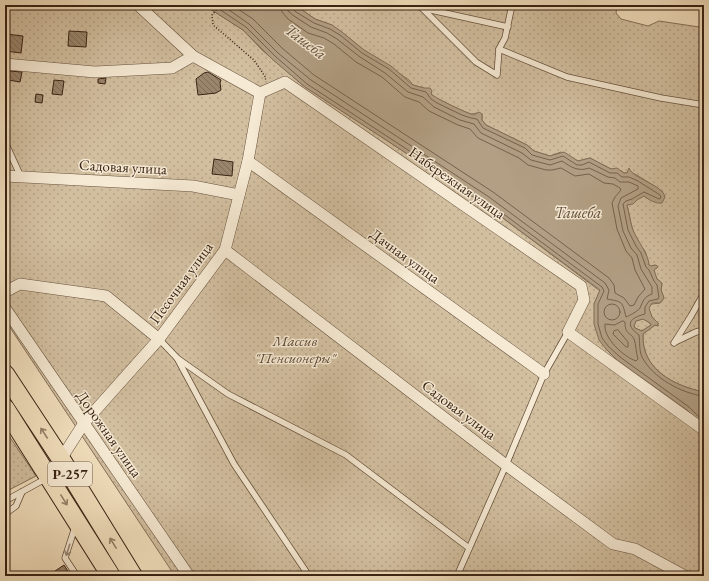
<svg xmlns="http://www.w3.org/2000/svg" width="709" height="581" viewBox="0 0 709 581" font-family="'EB Garamond',serif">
<defs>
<pattern id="grass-dots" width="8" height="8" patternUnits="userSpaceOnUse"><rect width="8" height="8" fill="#d2bfa0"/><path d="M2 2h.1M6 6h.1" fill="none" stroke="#b5a489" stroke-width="1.8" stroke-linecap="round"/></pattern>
<pattern id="building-back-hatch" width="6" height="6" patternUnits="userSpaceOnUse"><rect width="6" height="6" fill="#99856c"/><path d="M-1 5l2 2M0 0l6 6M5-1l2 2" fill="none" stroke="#7e6c58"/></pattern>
</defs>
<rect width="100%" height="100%" fill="#f1dfbd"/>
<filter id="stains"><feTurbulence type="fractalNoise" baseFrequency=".005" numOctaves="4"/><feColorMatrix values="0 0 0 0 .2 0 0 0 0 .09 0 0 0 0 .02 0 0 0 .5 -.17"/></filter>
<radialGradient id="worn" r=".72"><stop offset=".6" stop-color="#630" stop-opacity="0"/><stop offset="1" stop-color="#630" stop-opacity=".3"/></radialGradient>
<g fill="url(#grass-dots)" stroke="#86715a">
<polygon points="5,5 204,5 243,30 262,50 305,87 484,204 600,291 594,304 687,410 698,421 704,424 704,576 175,576 5,320"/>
<path d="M295,5h322l-1,8 5,6 27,7 11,-5 40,6 2,-7 3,1v371c-30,-6 -63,-23 -61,-58l12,-9 3,1v-3l-6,-6 -4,-9 4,-4 8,-1 4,-5 -3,-8 1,-7 -5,-4 -4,-9 5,-3 -4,-2 -3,2 -2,-2 -4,-14 -6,-7 -7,-16 -5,-24 17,-8 5,3 14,-7c-11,-7 -24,-17 -35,-21l-2,2h-2l-2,-2 -11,-2 -21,-11 -12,3 -17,-9 -11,4 -16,-5 -7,-6 -41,-20 -4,-5v-6l-5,-1 -6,1 -8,-3 -27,-13 -12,-10 -11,-3 -4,-5 -45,-30 -32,-25 -17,-6z"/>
<polygon points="643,319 650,323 651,325 642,331 635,328 634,326 636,321"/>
<polygon points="5,430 36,476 5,492"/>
</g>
<path fill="#b29f84" stroke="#826d57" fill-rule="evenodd" d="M204,5h91l20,14 17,6 10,7 22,18 27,16 22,19 11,3h6l2,3 -1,3c6,5 35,19 43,21l5,-3 3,2v6l4,5 41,20 7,6 16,5 14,-4 14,9 12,-3 21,11 6,-1 7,5h3l2,-5c4,11 34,17 36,29l-3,6c-6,1 -13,-3 -18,-7l-7,4 -4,4 -6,1c2,8 3,17 6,25 4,10 16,25 16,35l2,1 5,-1 2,2 -4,3 3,9 5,4 -1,7 3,8 -4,5h-8l-3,5 3,9 6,6v3l-3,-1 -12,9c-2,35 31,52 61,58v32l-6,-3 -11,-11 -70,-50 -11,-11 -7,-9 -5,-16v-20l6,-14 -116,-86 -179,-117 -33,-28 -29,-29zM643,319l7,4 1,2 -9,6 -7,-3 -1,-2 2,-5z"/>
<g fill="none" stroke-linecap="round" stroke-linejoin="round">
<g stroke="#76614c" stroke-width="1">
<polyline points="213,5 246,27 275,56 307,84 486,201 602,287 604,291 598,304 598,324 602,338 608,346 620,357 689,407 700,418 704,419"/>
<path d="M222,5l27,19 29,29 33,27 178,117 116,86 4,7 -2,9c16,3 15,2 19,18 3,-1 12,-6 14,-9 3,-7 4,-11 12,-14v-7l-11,-18 -4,-14 -6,-7 -8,-17 -5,-25 3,-8 17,-9v-3l-9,-4h-9l-5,-4 -7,-1 -19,-9c-11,4 -18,-1 -27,-7l-12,4 -19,-5 -9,-7 -41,-20 -7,-9 -14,-4 -26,-13 -11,-10 -15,-5 -23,-19 -25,-16 -23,-18 -10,-6 -16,-6 -17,-11 -6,-5 -1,-6"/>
<polyline points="232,5 253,19 282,48 314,75 493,192 609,278 614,285 615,293 624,298 630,306 634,305 638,297 645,289 635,270 632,258 626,251 617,229 612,203 615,197 621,190 620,188 613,184 604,183 589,174 575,176 561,168 552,170 546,170 528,165 519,158 478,138 470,129 458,125 429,111 419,102 405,97 382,77 356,62 334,44 324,38 308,33 288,19 282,12 281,5"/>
<path d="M292,5l1,4 3,3 18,11 16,6 10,6 22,18 27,16 22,19 15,4 5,7 6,4 25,12 9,3 6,1 6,9 42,20 7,7 18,5 13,-4 14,9h5l7,-3 21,11h7l5,4h7l9,4 22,14 1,3 -2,1 -15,-7 -12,7 -6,2 -3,3 5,26 8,16 5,7 5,14 3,3 5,11 3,4 2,12 -1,2 -9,2 -4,6v7c-15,4 -21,10 -6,21 1,7 0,16 3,22 10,20 40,37 62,39"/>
<circle cx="612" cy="312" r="8"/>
<path d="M623,321l2,1c0,14 6,10 9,17 2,5 2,14 4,20l-2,2c-12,-4 -33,-23 -31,-37l9,1z"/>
<polygon points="618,330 628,342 628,347 626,347 613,334 614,331"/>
</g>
</g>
<g fill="url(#building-back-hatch)" stroke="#392314">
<polygon points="69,31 87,32 86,47 68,46"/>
<polygon points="6,34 23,36 21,53 5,51"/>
<polygon points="9,71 22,72 20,82 8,80"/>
<polygon points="208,72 221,80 220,83 221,90 216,93 198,95 196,79 204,73"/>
<polygon points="106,78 105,84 98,83 98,79"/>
<polygon points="54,80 64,81 62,95 52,94"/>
<polygon points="36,94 43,95 42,103 35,102"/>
<polygon points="214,159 233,162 232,176 212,174"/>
<polygon points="64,565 71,576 58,576 55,571"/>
</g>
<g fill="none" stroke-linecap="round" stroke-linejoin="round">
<g stroke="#67523e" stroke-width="7">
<g id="service">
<polyline points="416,5 421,7 476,62 497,75 499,49"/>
<polyline points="512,5 505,38 499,49 567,77 661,98 704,105"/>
<polyline points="422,8 508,27"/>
<polyline points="5,142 21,177"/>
<polyline points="159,339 177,358 234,464 309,576"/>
<polyline points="675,342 696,332 704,330"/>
<polyline points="674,343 691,316 704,293"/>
<polyline points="177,358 228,394 346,455 469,548"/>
<polyline points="5,501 47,478"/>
<polyline points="5,514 16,506 22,492"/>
<polyline points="75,527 65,558 77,576"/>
<polyline points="457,576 506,465 544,374 568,332"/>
</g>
</g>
<g stroke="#67523e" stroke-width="12">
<g id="minor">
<polyline points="138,5 193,56 260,93 285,82 581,286 584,300 568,332 704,430"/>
<polyline points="5,64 95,72 172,68 193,56"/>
<polyline points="248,161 544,374"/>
<polyline points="5,176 193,186 239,195"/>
<polyline points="225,250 506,465 613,544 635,549 685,576"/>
<polyline points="5,292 20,284 106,296 159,339"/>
<polyline points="5,308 189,576"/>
<polyline points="61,459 84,423 159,339 225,250 248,161 260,93"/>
</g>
</g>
<g stroke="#392314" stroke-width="20">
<g id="trunk">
<polyline points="5,374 61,459 133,576"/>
<polyline points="5,408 111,576"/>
</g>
</g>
<polyline stroke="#392314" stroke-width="1.5" stroke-dasharray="1 2" stroke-linecap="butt" points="220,5 212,15 213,25 254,60 266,78 265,80"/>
<use href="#service" stroke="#f6ead4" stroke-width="5.5"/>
<use href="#minor" stroke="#f6ead4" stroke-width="11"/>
<use href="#trunk" stroke="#f1dfbd" stroke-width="18"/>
</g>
<defs><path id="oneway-shaft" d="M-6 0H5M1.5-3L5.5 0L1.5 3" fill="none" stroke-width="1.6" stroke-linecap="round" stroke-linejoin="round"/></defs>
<g stroke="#958168">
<use href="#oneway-shaft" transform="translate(44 433) rotate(-123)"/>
<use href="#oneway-shaft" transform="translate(64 500) rotate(58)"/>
<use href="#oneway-shaft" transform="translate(113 543) rotate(-122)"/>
</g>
<use stroke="#988674" href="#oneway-shaft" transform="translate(68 550) rotate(107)"/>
<g text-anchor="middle" stroke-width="3" stroke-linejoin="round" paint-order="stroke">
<rect fill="#f6ead4" stroke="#725f4e" stroke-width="1" x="48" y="462" width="44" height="24" rx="3"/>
<g font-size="14" font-weight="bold" fill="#392314">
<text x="70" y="479">Р-257</text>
</g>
<g font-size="15" fill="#392314" stroke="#f6ead4">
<text transform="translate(123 167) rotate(3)" y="5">Садовая улица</text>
<text transform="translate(457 183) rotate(35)" y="5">Набережная улица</text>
<text transform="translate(405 256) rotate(36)" y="5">Дачная улица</text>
<text transform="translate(181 283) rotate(-54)" y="5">Песочная улица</text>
<text transform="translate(459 410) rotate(37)" y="5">Садовая улица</text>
<text transform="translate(109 434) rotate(55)" y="5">Дорожная улица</text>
</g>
<g font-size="15" font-style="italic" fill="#5f4a37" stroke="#f6ead4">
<text x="295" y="346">Массив<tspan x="295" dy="17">"Пенсионеры"</tspan></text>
</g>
<g font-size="16" font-style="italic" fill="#634e3b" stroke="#f6ead4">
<text transform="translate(306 41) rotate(37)" y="6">Ташеба</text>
<text x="578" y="218">Ташеба</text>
</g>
</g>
<rect width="709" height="581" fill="none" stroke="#f1dfbd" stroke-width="20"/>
<rect x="6" y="6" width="697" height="569" fill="none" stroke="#392314" stroke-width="2"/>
<rect x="10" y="10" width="689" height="561" fill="none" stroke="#392314"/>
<rect width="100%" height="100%" filter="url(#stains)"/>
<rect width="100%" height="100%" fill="url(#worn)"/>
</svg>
